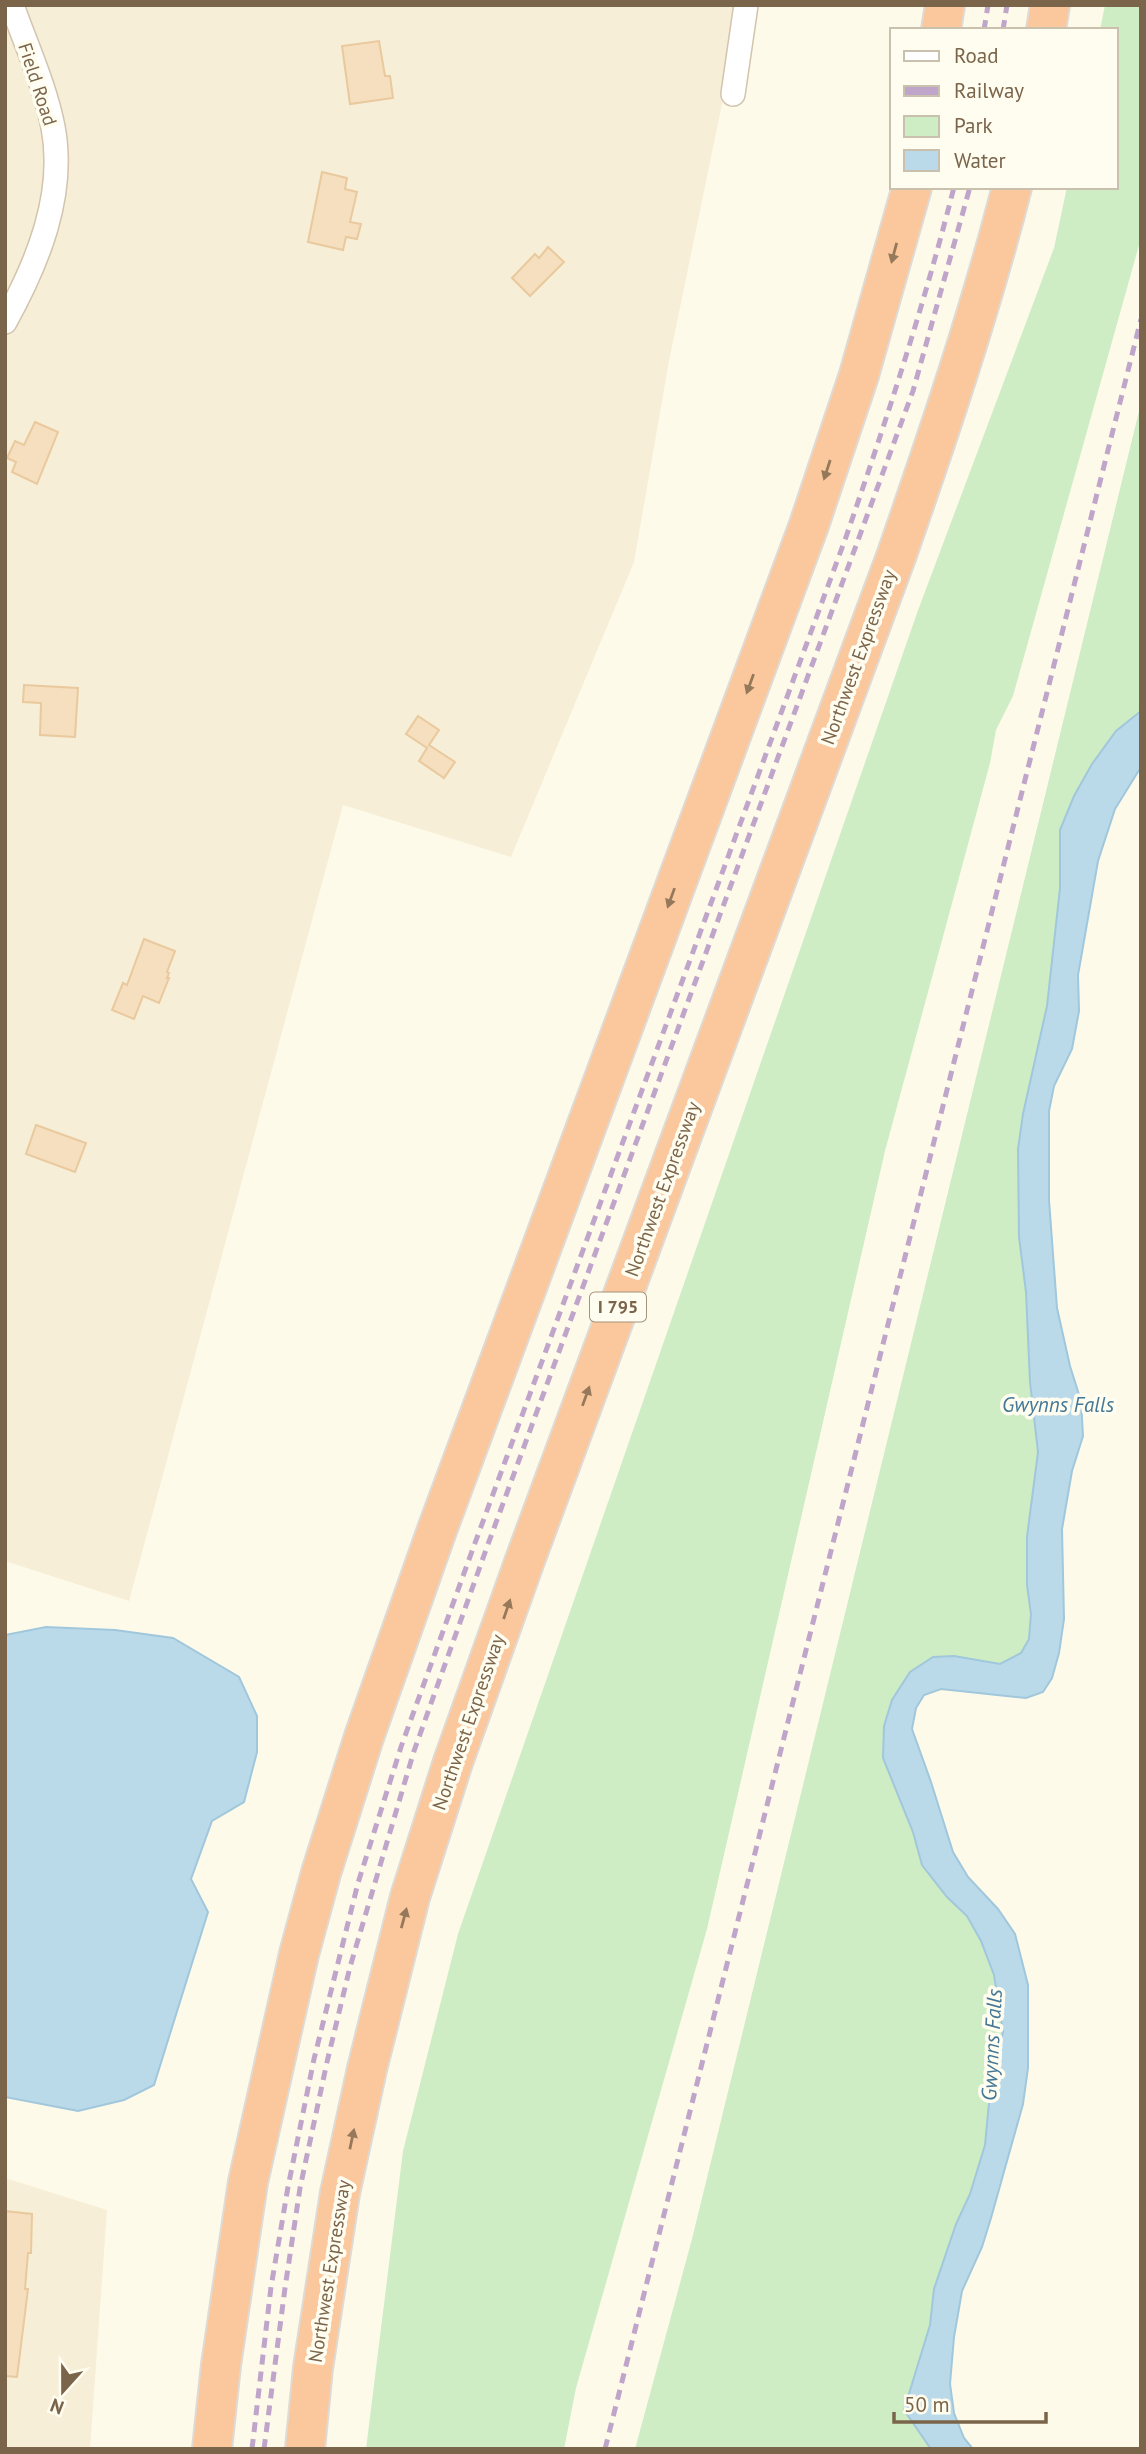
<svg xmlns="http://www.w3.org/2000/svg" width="1146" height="2454" viewBox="0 0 1146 2454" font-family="'PT Sans',sans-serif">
<rect width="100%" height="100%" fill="#fefae9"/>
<g fill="#f6eed6">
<polygon points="5,5 739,5 736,36 669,361 634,562 511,857 343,805 129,1601 5,1561"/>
<polygon points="5,2178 107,2210 90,2449 5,2449"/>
</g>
<g fill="#ceedc5">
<polygon points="1105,5 1141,5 1141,238 1013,696 996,730 990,763 885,1151 707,1929 576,2388 564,2449 366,2449 403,2151 458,1934 917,613 1054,248 1067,187 1116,187 1116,30 1100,30"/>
<polygon points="1141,403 1141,711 1092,764 1074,796 1060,830 1060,888 1047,1007 1023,1114 1018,1149 1019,1237 1026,1292 1030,1382 1038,1452 1027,1537 1027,1585 1031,1614 1029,1639 1021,1653 1000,1664 954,1656 933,1657 910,1672 892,1700 883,1758 913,1832 922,1864 947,1897 967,1916 981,1941 994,1975 1003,2032 990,2092 985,2145 970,2194 956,2224 934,2289 930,2325 904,2410 931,2449 635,2449 692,2239"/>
</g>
<g fill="#bbdae9" stroke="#a0c7dc" stroke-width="2">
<polygon points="1141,711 1141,767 1115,809 1098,861 1078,975 1079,1011 1072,1049 1054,1086 1049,1111 1049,1200 1057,1308 1070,1366 1081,1401 1083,1436 1072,1471 1062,1529 1064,1619 1059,1653 1052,1678 1043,1692 1026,1698 941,1689 924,1695 916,1708 912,1729 931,1782 953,1852 968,1877 998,1909 1015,1934 1028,1985 1028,2068 1023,2104 991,2218 982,2247 962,2291 954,2337 950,2384 954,2413 964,2438 973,2449 931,2449 904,2410 930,2325 934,2289 956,2224 970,2194 985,2145 990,2092 1003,2032 994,1975 981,1941 967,1916 947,1897 922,1865 913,1832 883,1758 884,1726 892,1700 910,1672 933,1657 954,1656 1000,1664 1021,1653 1029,1639 1031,1614 1027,1585 1027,1537 1038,1452 1030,1382 1026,1292 1019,1237 1018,1149 1023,1114 1047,1006 1060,888 1060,830 1074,796 1092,764 1116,731"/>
<polygon points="46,1627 115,1630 173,1638 239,1677 257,1716 257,1752 244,1802 212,1821 191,1879 208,1912 154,2085 124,2100 78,2111 5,2097 5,1635"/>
</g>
<g fill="#f5dfbe" stroke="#e9c99d" stroke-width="2">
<polygon points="379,41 385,76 390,76 393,98 350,104 342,46"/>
<polygon points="322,172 347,178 345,189 357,192 350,222 361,224 357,239 346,237 343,250 308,242"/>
<polygon points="548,247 564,262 530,296 512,278 535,254 539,258"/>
<polygon points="35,422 58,432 37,484 12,472 16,462 7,458 15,441 24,445"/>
<polygon points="24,685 78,688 75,737 40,735 41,703 23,702"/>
<polygon points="418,716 439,730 429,745 455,762 444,778 419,761 427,748 406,734"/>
<polygon points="144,939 175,951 167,972 169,973 167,978 169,978 159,1003 143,996 134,1019 112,1010 123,983 127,985"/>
<polygon points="36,1125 86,1143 75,1172 26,1154"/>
<polygon points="5,2211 32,2214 31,2253 28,2253 25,2289 28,2289 17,2377 5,2376"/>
</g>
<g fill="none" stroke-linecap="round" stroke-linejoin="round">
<g stroke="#d2c4ad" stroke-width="26">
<g id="street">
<polyline points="733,94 746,5"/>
<path d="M5,322c32,-58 61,-127 48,-195 -8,-41 -27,-82 -41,-122"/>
</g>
</g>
<g stroke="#dfdad4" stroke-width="42">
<g id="highway">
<polyline points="941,30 945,5"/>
<polyline points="1046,30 1050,5"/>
<polyline points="212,2449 221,2365 248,2182 299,1954 321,1873 364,1737 437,1530 809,525 859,375 912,187"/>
<path d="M305,2449l8,-81 27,-175 27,-124 43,-172 43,-135 72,-202 372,-1006c42,-121 83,-242 115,-367"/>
</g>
</g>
<use href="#street" stroke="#fff" stroke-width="23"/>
<use href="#highway" stroke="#fbc79c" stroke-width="38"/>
<g stroke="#c0a5ca" stroke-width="5" stroke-dasharray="10 7" stroke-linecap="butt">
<polyline points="984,30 988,5"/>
<polyline points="1003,30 1007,5"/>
<path d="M252,2449l19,-162 17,-100 26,-128 44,-176 43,-136 74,-204 371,-1006c40,-116 78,-231 108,-350"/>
<polyline points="264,2449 285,2288 300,2188 327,2062 350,1967 414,1751 487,1547 913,391 970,187"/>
<polyline points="605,2449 1141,319"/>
</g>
</g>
<defs><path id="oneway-solid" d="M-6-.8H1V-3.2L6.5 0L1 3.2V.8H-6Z" transform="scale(1.75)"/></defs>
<g fill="#95795a">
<use href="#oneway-solid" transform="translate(894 253) rotate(105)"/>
<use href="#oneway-solid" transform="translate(827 470) rotate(108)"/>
<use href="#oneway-solid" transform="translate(750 684) rotate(110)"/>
<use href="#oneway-solid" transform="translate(671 898) rotate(110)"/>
<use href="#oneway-solid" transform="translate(586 1396) rotate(-70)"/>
<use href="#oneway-solid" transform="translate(507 1609) rotate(-71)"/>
<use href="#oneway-solid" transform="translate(404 1918) rotate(-75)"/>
<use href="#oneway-solid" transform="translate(352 2139) rotate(-78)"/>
</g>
<g text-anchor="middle" stroke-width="7" stroke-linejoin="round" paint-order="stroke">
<rect fill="#fffcf0" stroke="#a3927c" stroke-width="2" x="590" y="1292.5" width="56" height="29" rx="5"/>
<g font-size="18" font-weight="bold" fill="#7b654a">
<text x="618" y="1313">I 795</text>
</g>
<g font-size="19" fill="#7b654a" stroke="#fffcf0">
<text transform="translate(38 84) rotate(72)" y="7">Field Road</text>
<text transform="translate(858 657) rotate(-70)" y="7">Northwest Expressway</text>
<text transform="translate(662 1189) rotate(-70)" y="7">Northwest Expressway</text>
<text transform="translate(468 1722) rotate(-71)" y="7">Northwest Expressway</text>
<text transform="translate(329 2271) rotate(-81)" y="7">Northwest Expressway</text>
</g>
<g font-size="21" font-style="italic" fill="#447896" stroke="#fffcf0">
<text x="1058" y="1412">Gwynns Falls</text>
<text transform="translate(992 2045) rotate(-87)" y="7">Gwynns Falls</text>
</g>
</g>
<rect width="1146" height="2454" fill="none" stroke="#7b654a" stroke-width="14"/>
<rect x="890" y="28" width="228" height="161" fill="#fffcf0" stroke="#cac0ae" stroke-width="2"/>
<rect x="904" y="51" width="35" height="10" fill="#ffffff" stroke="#cac0ae" stroke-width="2"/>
<text x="954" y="63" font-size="21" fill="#7b654a">Road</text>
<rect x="904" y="86" width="35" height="10" fill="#c0a5ca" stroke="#cac0ae" stroke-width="2"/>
<text x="954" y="98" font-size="21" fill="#7b654a">Railway</text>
<rect x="904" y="116" width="35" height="21" fill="#ceedc5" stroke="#cac0ae" stroke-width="2"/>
<text x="954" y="133" font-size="21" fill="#7b654a">Park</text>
<rect x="904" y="150" width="35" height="21" fill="#bbdae9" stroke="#cac0ae" stroke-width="2"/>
<text x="954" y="168" font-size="21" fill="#7b654a">Water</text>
<g transform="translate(63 2391) rotate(201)" stroke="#fffcf0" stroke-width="5" paint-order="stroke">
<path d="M0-5L12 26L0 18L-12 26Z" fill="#7b654a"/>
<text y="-10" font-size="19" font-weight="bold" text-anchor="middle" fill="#7b654a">N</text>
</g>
<path d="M894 2412v10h152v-10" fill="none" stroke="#7b654a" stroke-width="3.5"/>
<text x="904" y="2412" font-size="21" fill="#7b654a" stroke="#fffcf0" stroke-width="5" paint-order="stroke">50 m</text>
</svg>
